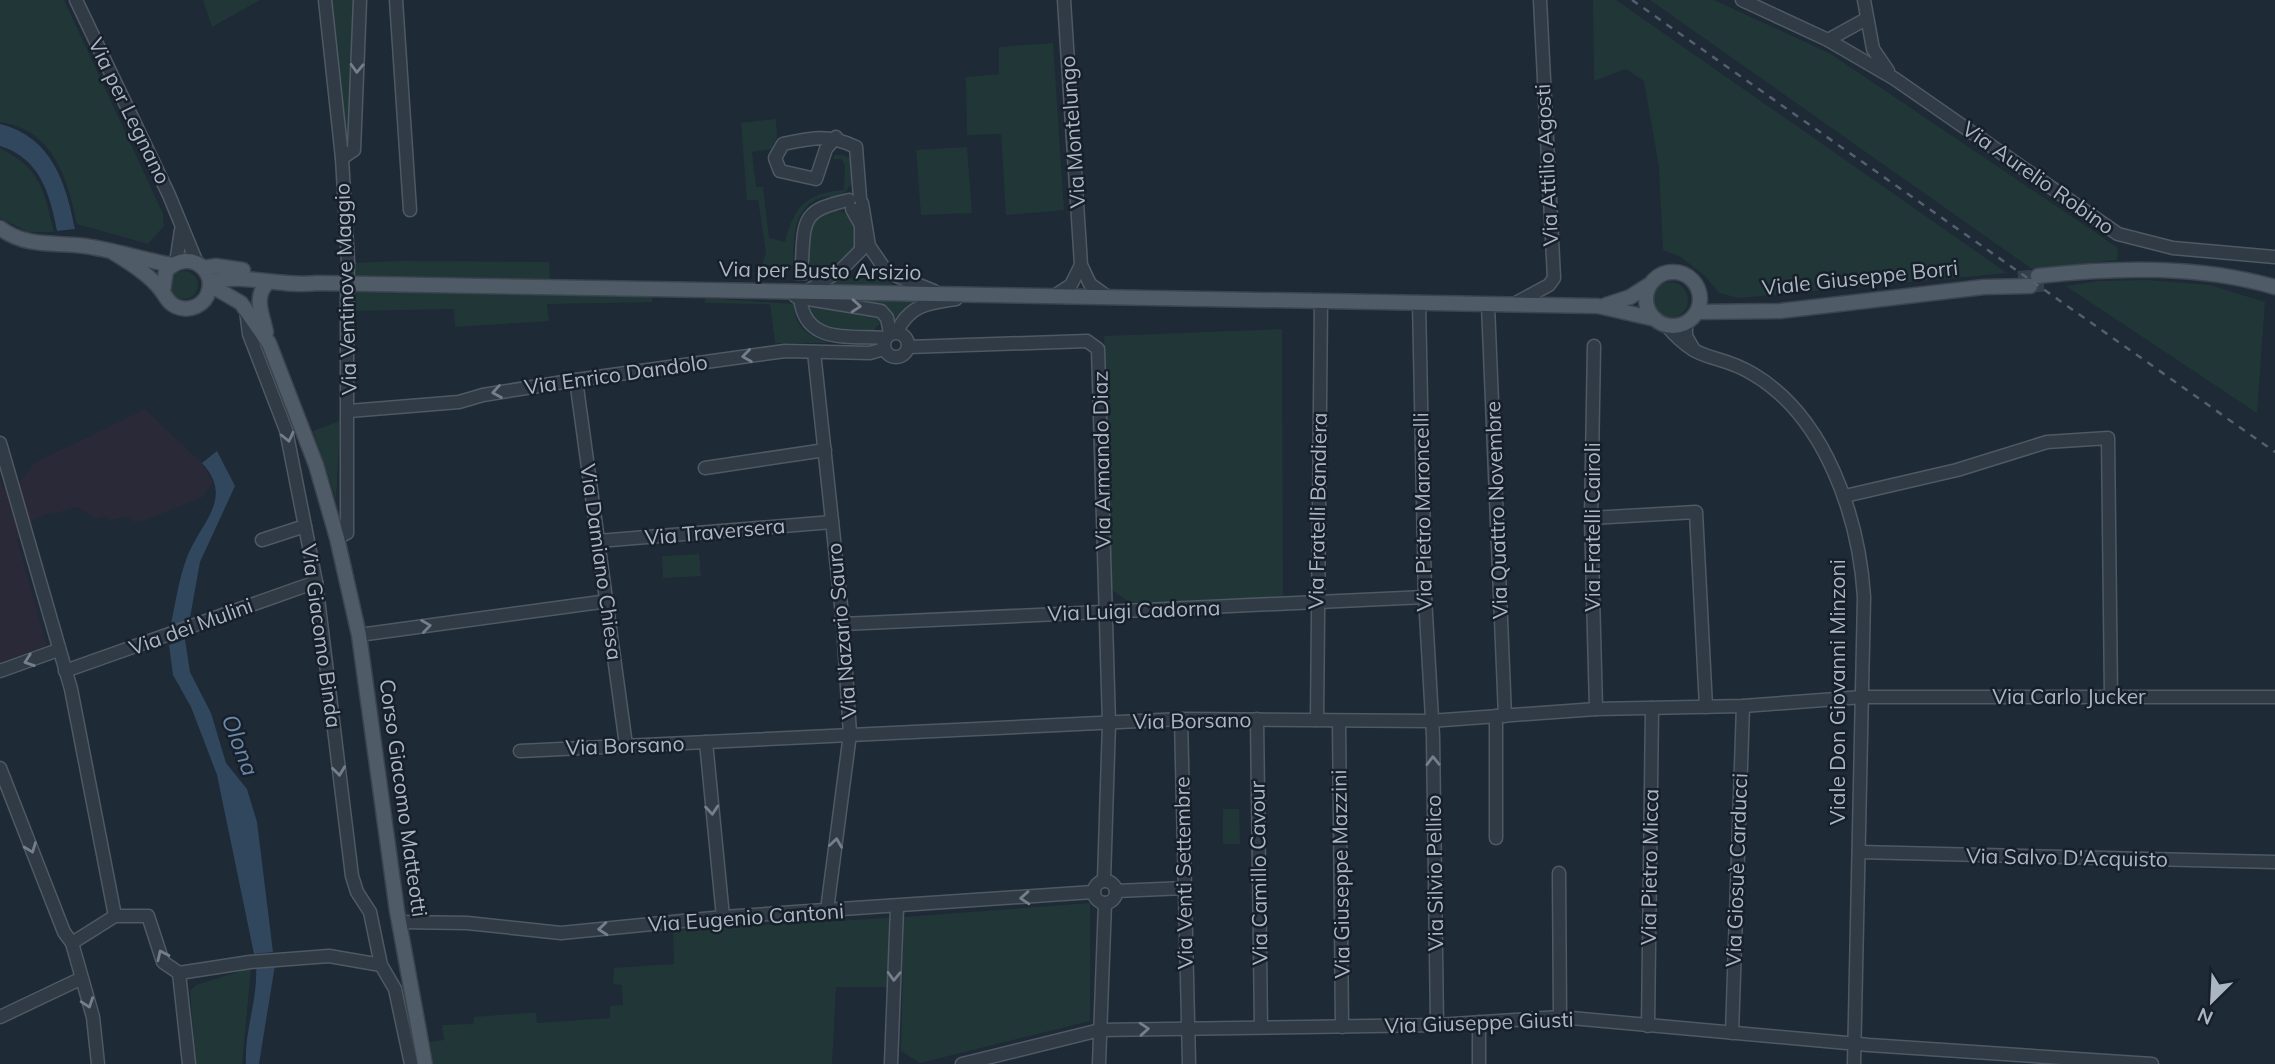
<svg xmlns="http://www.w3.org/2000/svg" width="2275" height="1064" viewBox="0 0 2275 1064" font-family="Mulish,sans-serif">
<rect width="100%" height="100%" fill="#1e2a35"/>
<polygon fill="#2a2937" points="145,409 202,463 213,482 203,497 146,520 134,522 128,517 109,521 107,516 96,519 77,507 53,514 52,512 31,521 34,534 17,539 47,646 0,662 0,477 3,487 19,482 34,463"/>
<g fill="#213737">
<path d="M0,0h64l99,214 1,12 -16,18 -71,-20c-9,-45 -24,-95 -77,-102z"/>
<polygon points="203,0 260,0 212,27"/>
<polygon points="330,0 356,0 351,119 345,152"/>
<polygon points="1593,0 1616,0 2007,273 1739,298 1719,293 1705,276 1681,257 1663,250 1659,167 1644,81 1626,69 1594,81"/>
<polygon points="1650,0 1714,0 1831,54 2118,248 2117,260 2032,269"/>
<polygon points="1053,43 1064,210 1006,215 1001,134 967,135 966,77 999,74 999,47"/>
<path d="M776,119l1,18 -6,12 -19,3 4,35h7l6,51 16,4c9,-36 22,-49 59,-52l1,-25 -4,-6h-7v-4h10l8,5c3,17 2,25 -13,37 -8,3 -8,-3 -19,1 -27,10 -26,39 -27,63l12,1 6,-41 17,-12c25,2 26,13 30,36l-16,20h-80l4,-13 -8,-52h-11l-6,-77z"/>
<polygon points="967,147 972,213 921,215 916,150"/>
<path d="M0,148c42,22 43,41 54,84h-26l-28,-14z"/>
<polygon points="401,261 549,262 550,282 352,278 352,263"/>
<circle cx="184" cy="285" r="14"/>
<polygon points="839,278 887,279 895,288 832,286"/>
<polygon points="2147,280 2210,285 2265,302 2257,413 2066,286 2099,281"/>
<circle cx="1670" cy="300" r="18"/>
<polygon points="352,291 652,297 652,302 547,304 549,321 455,327 454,309 350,311"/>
<path d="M705,298l89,6c0,23 15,33 36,39h-55l-5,-39 -65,-1z"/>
<polygon points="848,300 914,301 895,322 891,313"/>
<path d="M808,304l58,7 13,6 2,5 -7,8c-24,2 -63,6 -66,-26z"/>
<polygon points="1282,329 1283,597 1130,603 1112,590 1104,336"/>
<polygon points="340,421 336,499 313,431"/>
<polygon points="699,554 701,576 663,578 662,556"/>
<polygon points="1223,809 1239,809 1240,844 1223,844"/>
<polygon points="1090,903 1090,1021 920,1063 901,1051 904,917"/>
<polygon points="889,918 888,987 836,987 832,1064 434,1064 430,1042 444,1040 442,1025 473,1024 474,1017 528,1013 536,1013 537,1023 610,1018 610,1006 623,1005 622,985 613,984 614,968 674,964 673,930"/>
<polygon points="251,968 242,1064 196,1064 190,991 196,985"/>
</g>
<g fill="#30475d">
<path d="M0,124c52,13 66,59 75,105l-18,2c-7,-37 -17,-73 -57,-85z"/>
<path d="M217,451l18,35 -35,76 -11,61 -19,6c5,-23 8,-47 16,-69 12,-36 50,-60 16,-97z"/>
<polygon points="185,639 190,672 211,713 226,763 247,789 257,822 273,952 254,954 217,775 191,707 173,675 169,645"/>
<path d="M275,965l-16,99h-13c-2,-33 12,-64 10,-97z"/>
</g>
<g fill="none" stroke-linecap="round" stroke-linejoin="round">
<polyline stroke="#333f4a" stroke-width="12" stroke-dasharray="12 6" stroke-linecap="butt" points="801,299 802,261"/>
<g stroke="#333f4a" stroke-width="14" stroke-dasharray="14 7" stroke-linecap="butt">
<polyline points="2018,278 2038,276"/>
<polyline points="2030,286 2049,284"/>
</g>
<g stroke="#4f5964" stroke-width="15">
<g id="minor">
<polyline points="76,0 169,195 197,263"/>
<polyline points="325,0 342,158 348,262"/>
<polyline points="396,0 410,210"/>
<polyline points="1064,0 1081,265 1090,284 1108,297"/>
<polyline points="1742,0 1828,40 1866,19"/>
<polyline points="1864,0 1873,49 1888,71"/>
<polyline points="1828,40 1895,79 2118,234 2173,248 2275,257"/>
<path d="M836,137l-10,12 -10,30 -36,-8 -5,-13 8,-14c29,-6 45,-10 73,3l4,51"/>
<polyline points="342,158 354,150 360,0"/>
<polyline points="862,203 869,246 887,272 934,291"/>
<path d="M802,261c2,-44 2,-51 47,-61"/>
<polyline points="176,263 181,230"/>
<polyline points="809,290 841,270 861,250 861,225 852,209"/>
<polyline points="1054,296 1071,285 1081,265"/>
<polyline points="796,297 881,311 887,318 890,333"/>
<polyline points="1419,302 1425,597 1433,736 1437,1025"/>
<path d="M801,304c8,41 52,31 84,34"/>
<polyline points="1488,305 1505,716"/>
<polyline points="1512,305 1549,285 1554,278 1540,0"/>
<polyline points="246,310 249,334 286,430 316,582 352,876 357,892 370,912 381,965 395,989 411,1064"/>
<polyline points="1686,323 1686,336 1694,350"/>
<path d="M1666,325c34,41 49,26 87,49 73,43 106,144 111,223l-10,467"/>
<path d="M897,332c12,-27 31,-29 59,-33"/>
<circle cx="896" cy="345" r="12"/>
<polyline points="1594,346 1591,518 1596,709"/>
<polyline points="908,347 1087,341 1098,349 1109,723 1104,880"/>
<polyline points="814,352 843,624 850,734 827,910"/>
<polyline points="576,380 626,745"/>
<polyline points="349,411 459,402 483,395 576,380 785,351 870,353 884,349"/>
<polyline points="0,443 71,689 115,916"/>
<polyline points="705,468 825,450"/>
<polyline points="1845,496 1957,470 2047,442 2108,438 2111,697"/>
<polyline points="1591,518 1696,512 1706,707"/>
<polyline points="337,538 347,533 347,303"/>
<polyline points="262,540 305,526"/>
<polyline points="598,541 832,522"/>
<polyline points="843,624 1425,597"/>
<polyline points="359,635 608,601"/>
<polyline points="0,671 58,650"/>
<polyline points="65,671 316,582"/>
<polyline points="1181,719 1189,1064"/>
<polyline points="1257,719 1261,1027"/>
<polyline points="1317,720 1321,301"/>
<polyline points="1339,721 1342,1027"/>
<polyline points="706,742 723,917"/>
<polyline points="520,751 1181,719 1430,721 1596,709 1743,706 1863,697 2275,697"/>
<polyline points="0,768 64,932 72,943 93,1017 98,1064"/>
<polyline points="1496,838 1496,716"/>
<polyline points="1859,852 2275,862"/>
<polyline points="1559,873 1560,1017"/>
<circle cx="1105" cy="892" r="11"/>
<polyline points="1116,891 1185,888"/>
<polyline points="399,922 467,923 561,933 723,917 1093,892"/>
<polyline points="72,943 115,916 148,916 163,962 179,973 189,1064"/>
<polyline points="179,973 250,962 329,956 381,965"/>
<polyline points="0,1017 80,979"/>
<polyline points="1479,1022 1479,1064"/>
<polyline points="1648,1026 1652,708"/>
<polyline points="1732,1033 1743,706"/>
<polyline points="891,1064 897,908"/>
<polyline points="962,1064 1100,1030 1437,1025 1560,1017 1869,1045 2152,1064"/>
<polyline points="1099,1064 1105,903"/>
</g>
</g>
<g stroke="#3b444f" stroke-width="17">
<g id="major">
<path d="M0,228c26,20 56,14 85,18 29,4 58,14 87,19"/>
<path d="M114,253c16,10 36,22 47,37 5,6 6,12 14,16 14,7 31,-1 34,-16 2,-7 0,-15 -5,-21 -11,-12 -27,-10 -38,2l-3,20"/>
<polyline points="203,268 216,266 243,270"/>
<circle cx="1673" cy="299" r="27"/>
<path d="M2038,276c78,-9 160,-11 237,11"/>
<path d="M210,282c35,-10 71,6 107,1l1281,23 57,13"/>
<polyline points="210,285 241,303 269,343 316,465 337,538 359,635 397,911 425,1064"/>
<polyline points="1606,305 1630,297 1649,285"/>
<polyline points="1697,312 1780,311 1984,287 2030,286"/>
<path d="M266,332c-4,-19 -13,-35 2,-50"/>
</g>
</g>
<use href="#minor" stroke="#313b46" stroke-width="12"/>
<use href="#major" stroke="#4f5b66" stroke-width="14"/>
<polyline stroke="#53606d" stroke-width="2.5" stroke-dasharray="7 7" stroke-linecap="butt" points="1632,0 2275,452"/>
<g stroke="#4f5964" stroke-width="15" stroke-linecap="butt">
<polyline id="minor-bridge" points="347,303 348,262"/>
</g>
<use href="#minor-bridge" stroke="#313b46" stroke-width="12"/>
</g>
<defs><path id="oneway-chevron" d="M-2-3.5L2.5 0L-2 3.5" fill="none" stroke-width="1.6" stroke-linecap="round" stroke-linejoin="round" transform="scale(1.75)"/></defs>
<g stroke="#747f8b">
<use href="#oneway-chevron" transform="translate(357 68) rotate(92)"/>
<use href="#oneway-chevron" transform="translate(856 306) rotate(4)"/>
<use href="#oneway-chevron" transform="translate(747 356) rotate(172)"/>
<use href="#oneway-chevron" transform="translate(497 392) rotate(171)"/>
<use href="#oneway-chevron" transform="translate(288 437) rotate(77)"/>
<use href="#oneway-chevron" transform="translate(426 626) rotate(-8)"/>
<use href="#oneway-chevron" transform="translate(29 661) rotate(161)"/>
<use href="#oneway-chevron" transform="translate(1433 761) rotate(-91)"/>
<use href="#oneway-chevron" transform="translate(339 771) rotate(83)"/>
<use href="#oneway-chevron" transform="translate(712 810) rotate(85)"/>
<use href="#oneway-chevron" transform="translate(836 843) rotate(-82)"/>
<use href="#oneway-chevron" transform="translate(31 848) rotate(69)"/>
<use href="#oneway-chevron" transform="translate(1025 898) rotate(176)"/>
<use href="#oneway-chevron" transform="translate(603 929) rotate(175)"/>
<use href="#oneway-chevron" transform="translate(162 955) rotate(-115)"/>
<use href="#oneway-chevron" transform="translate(894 976) rotate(92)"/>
<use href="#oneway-chevron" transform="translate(88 1003) rotate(71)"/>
<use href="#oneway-chevron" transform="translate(1144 1029) rotate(-4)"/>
</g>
<g text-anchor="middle" stroke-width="5" stroke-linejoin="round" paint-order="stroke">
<g font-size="21" fill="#abb6c3" stroke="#17202a">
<text transform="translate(129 111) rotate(64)" y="7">Via per Legnano</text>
<text transform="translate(1073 132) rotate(-94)" y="7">Via Montelungo</text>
<text transform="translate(1547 165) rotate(-93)" y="7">Via Attilio Agosti</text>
<text transform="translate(2038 178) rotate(35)" y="7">Via Aurelio Robino</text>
<text transform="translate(820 271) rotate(1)" y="7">Via per Busto Arsizio</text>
<text transform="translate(1860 278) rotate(-6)" y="7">Viale Giuseppe Borri</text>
<text transform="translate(346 289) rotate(-92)" y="7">Via Ventinove Maggio</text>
<text transform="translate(616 375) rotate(-8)" y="7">Via Enrico Dandolo</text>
<text transform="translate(1102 460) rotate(-91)" y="7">Via Armando Diaz</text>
<text transform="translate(1497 510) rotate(-92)" y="7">Via Quattro Novembre</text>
<text transform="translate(1318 511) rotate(-89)" y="7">Via Fratelli Bandiera</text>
<text transform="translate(1423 512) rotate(-91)" y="7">Via Pietro Maroncelli</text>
<text transform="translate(1593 527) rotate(-90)" y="7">Via Fratelli Cairoli</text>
<text transform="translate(715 532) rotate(-5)" y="7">Via Traversera</text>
<text transform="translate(601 562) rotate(82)" y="7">Via Damiano Chiesa</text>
<text transform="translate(1134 611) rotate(-2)" y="7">Via Luigi Cadorna</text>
<text transform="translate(191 627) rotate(-20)" y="7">Via dei Mulini</text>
<text transform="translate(842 631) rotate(-95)" y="7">Via Nazario Sauro</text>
<text transform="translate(321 636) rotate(82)" y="7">Via Giacomo Binda</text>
<text transform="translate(1838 692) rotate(-90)" y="7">Viale Don Giovanni Minzoni</text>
<text x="2069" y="704">Via Carlo Jucker</text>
<text transform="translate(1192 721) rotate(-1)" y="7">Via Borsano</text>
<text transform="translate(625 746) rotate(-2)" y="7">Via Borsano</text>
<text transform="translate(403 798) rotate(82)" y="7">Corso Giacomo Matteotti</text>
<text transform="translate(2067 858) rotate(1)" y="7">Via Salvo D'Acquisto</text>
<text transform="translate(1650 867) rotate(-89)" y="7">Via Pietro Micca</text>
<text transform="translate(1737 870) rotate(-88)" y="7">Via Giosuè Carducci</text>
<text transform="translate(1184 873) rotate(-91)" y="7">Via Venti Settembre</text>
<text transform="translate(1259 873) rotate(-91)" y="7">Via Camillo Cavour</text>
<text transform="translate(1435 873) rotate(-91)" y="7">Via Silvio Pellico</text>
<text transform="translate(1341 874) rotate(-91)" y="7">Via Giuseppe Mazzini</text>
<text transform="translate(746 918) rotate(-4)" y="7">Via Eugenio Cantoni</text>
<text transform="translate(1479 1023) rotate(-2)" y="7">Via Giuseppe Giusti</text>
</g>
<g font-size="23" font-style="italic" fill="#6a89a9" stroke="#17202a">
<text transform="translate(240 745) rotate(69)" y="8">Olona</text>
</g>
</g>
<g transform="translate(2212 1001) rotate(204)" stroke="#17202a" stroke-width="5" paint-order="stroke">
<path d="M0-5L12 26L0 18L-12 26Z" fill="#abb6c3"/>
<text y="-10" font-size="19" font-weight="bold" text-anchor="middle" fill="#abb6c3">N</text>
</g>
</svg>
